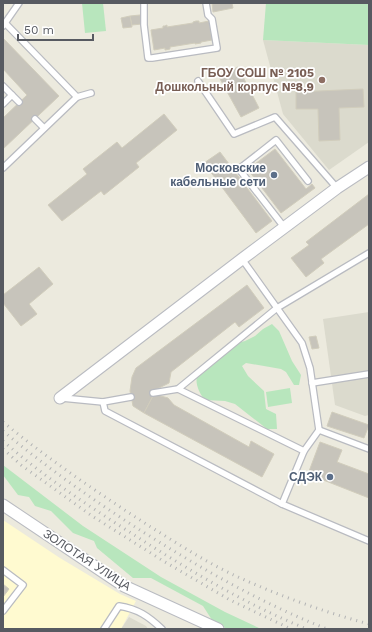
<svg xmlns="http://www.w3.org/2000/svg" width="372" height="632" viewBox="0 0 372 632" font-family="'Work Sans',sans-serif">
<rect width="100%" height="100%" fill="#eceade"/>
<polygon fill="#fffad0" points="3,520 60,558 120,594 136,601 121,629 3,629"/>
<g fill="#dbdacd">
<polygon points="263,40 369,45 369,142 329,170 283,114"/>
<polygon points="369,312 369,415 365,416 335,405 323,319"/>
<polygon points="129,617 146,626 148,629 121,629"/>
</g>
<g fill="#b8e6bd">
<polygon points="82,3 103,3 106,31 85,33"/>
<polygon points="266,3 357,3 369,4 369,45 263,40"/>
<path d="M272,324l7,7 13,30 9,14 -2,10h-5l-8,-13 -5,-3 -35,-6 -4,3 6,10 16,15 2,18 10,5 1,15h-10l-32,-25 -10,-3 -20,-1c-6,-7 -10,-16 -8,-25l37,-31 11,-3 10,-5 8,-7z"/>
<polygon points="290,388 292,403 268,407 266,392"/>
<polygon points="3,465 83,526 161,577 225,612 259,628 259,629 227,629 212,620 203,606 151,578 133,578 97,548 94,541 73,533 51,511 35,506 29,497 18,495 3,475"/>
</g>
<g fill="#c7c4bb" stroke="#d1cdbc">
<polygon points="212,3 232,3 233,8 213,12"/>
<polygon points="140,15 142,24 132,25 130,16"/>
<polygon points="130,16 132,27 123,28 121,18"/>
<polygon points="196,21 199,21 199,23 209,21 212,40 201,42 201,43 195,44 195,43 170,47 170,49 165,50 165,48 154,50 151,30 163,28 163,26 165,26 167,25 167,27 193,23 193,22"/>
<polygon points="3,38 59,96 3,149 3,118 27,95 3,69"/>
<polygon points="238,67 259,108 241,117 219,77"/>
<polygon points="363,89 364,107 339,108 340,140 319,141 318,109 296,109 296,92"/>
<polygon points="164,114 177,130 136,163 139,167 104,195 101,191 62,221 48,205 87,174 83,169 117,142 122,148"/>
<polygon points="275,149 306,189 312,184 315,188 281,213 246,167 253,161 255,164"/>
<polygon points="220,152 272,221 256,233 204,163"/>
<polygon points="369,194 369,224 321,259 324,263 306,277 291,258 309,245 306,242"/>
<polygon points="39,267 53,284 29,304 37,314 21,326 3,303 3,295"/>
<polygon points="247,285 264,308 239,327 235,322 171,372 169,383 153,391 154,394 144,413 133,406 130,391 132,377 136,368"/>
<polygon points="316,336 319,348 312,349 309,337"/>
<polygon points="154,394 168,398 174,405 249,447 251,441 274,454 262,477 144,413"/>
<polygon points="332,412 369,425 364,438 327,426"/>
<polygon points="320,442 342,450 337,462 369,474 369,498 308,474"/>
<polygon points="3,584 9,589 3,597"/>
</g>
<g fill="none" stroke-linecap="round" stroke-linejoin="round">
<g stroke="#b9bbc1" stroke-width="8">
<g id="lane">
<polyline points="144,3 144,25 148,58 152,58 217,48 212,19 208,15 206,3"/>
<polyline points="3,26 19,3"/>
<polyline points="198,81 234,134 275,117 337,188"/>
<polyline points="3,86 19,102"/>
<polyline points="77,97 91,93"/>
<polyline points="3,104 12,95"/>
<polyline points="35,119 44,128"/>
<polyline points="3,168 77,97 6,24"/>
<polyline points="284,227 239,169 276,140 308,181"/>
<polyline points="242,259 302,343 310,368 319,430 304,451 282,504"/>
<polyline points="312,383 369,374"/>
<polyline points="178,389 304,451"/>
<polyline points="153,393 178,389 277,308 369,253"/>
<polyline points="62,398 103,402 131,397"/>
<polyline points="103,402 105,411 282,504 369,541"/>
<polyline points="319,430 369,449"/>
<polyline points="3,570 23,585 3,611"/>
<path d="M104,629l15,-23c19,3 29,10 43,23"/>
</g>
</g>
<g stroke="#b9bbc1" stroke-width="13">
<g id="street">
<polyline points="60,398 242,259 337,188 369,167"/>
<polyline points="3,505 124,586 218,629"/>
</g>
</g>
<use href="#lane" stroke="#fff" stroke-width="5.5"/>
<use href="#street" stroke="#fff" stroke-width="11"/>
<g stroke="#b2b3b4" stroke-width="3" stroke-dasharray="1 5" stroke-linecap="butt">
<path d="M3,422c45,37 94,70 143,102 29,18 61,39 92,53 42,19 86,35 131,47"/>
<path d="M3,431c43,36 90,69 137,99 60,38 121,73 187,99"/>
<path d="M3,441c40,35 84,64 128,92 56,36 114,71 176,96"/>
<polyline points="3,449 21,465 92,516 165,562 230,600 291,629"/>
</g>
</g>
<circle fill="#8d6e63" stroke="#fff" stroke-width="1.5" cx="322" cy="80" r="4"/>
<g fill="#5c6f8a" stroke="#fff" stroke-width="1.5">
<circle cx="274" cy="175" r="4"/>
<circle cx="330" cy="477" r="4"/>
</g>
<g text-anchor="middle" stroke-width="3.5" stroke-linejoin="round" paint-order="stroke">
<g font-size="12" font-weight="bold" fill="#785e54" stroke="#fff" text-anchor="end">
<text x="314" y="77">ГБОУ СОШ № 2105<tspan x="314" dy="14">Дошкольный корпус №8,9</tspan></text>
</g>
<g font-size="12" font-weight="bold" fill="#4e5e75" stroke="#fff" text-anchor="end">
<text x="266" y="172">Московские<tspan x="266" dy="14">кабельные сети</tspan></text>
<text x="322" y="481">СДЭК</text>
</g>
<g font-size="12" fill="#575a61" stroke="#fff">
<text transform="translate(87 560) rotate(33)" y="4">ЗОЛОТАЯ УЛИЦА</text>
</g>
</g>
<rect width="372" height="632" fill="none" stroke="#575a61" stroke-width="8"/>
<path d="M18 34v6h75v-6" fill="none" stroke="#575a61" stroke-width="2"/>
<text x="24" y="34" font-size="12" fill="#575a61" stroke="#ffffff" stroke-width="3" paint-order="stroke">50 m</text>
</svg>
